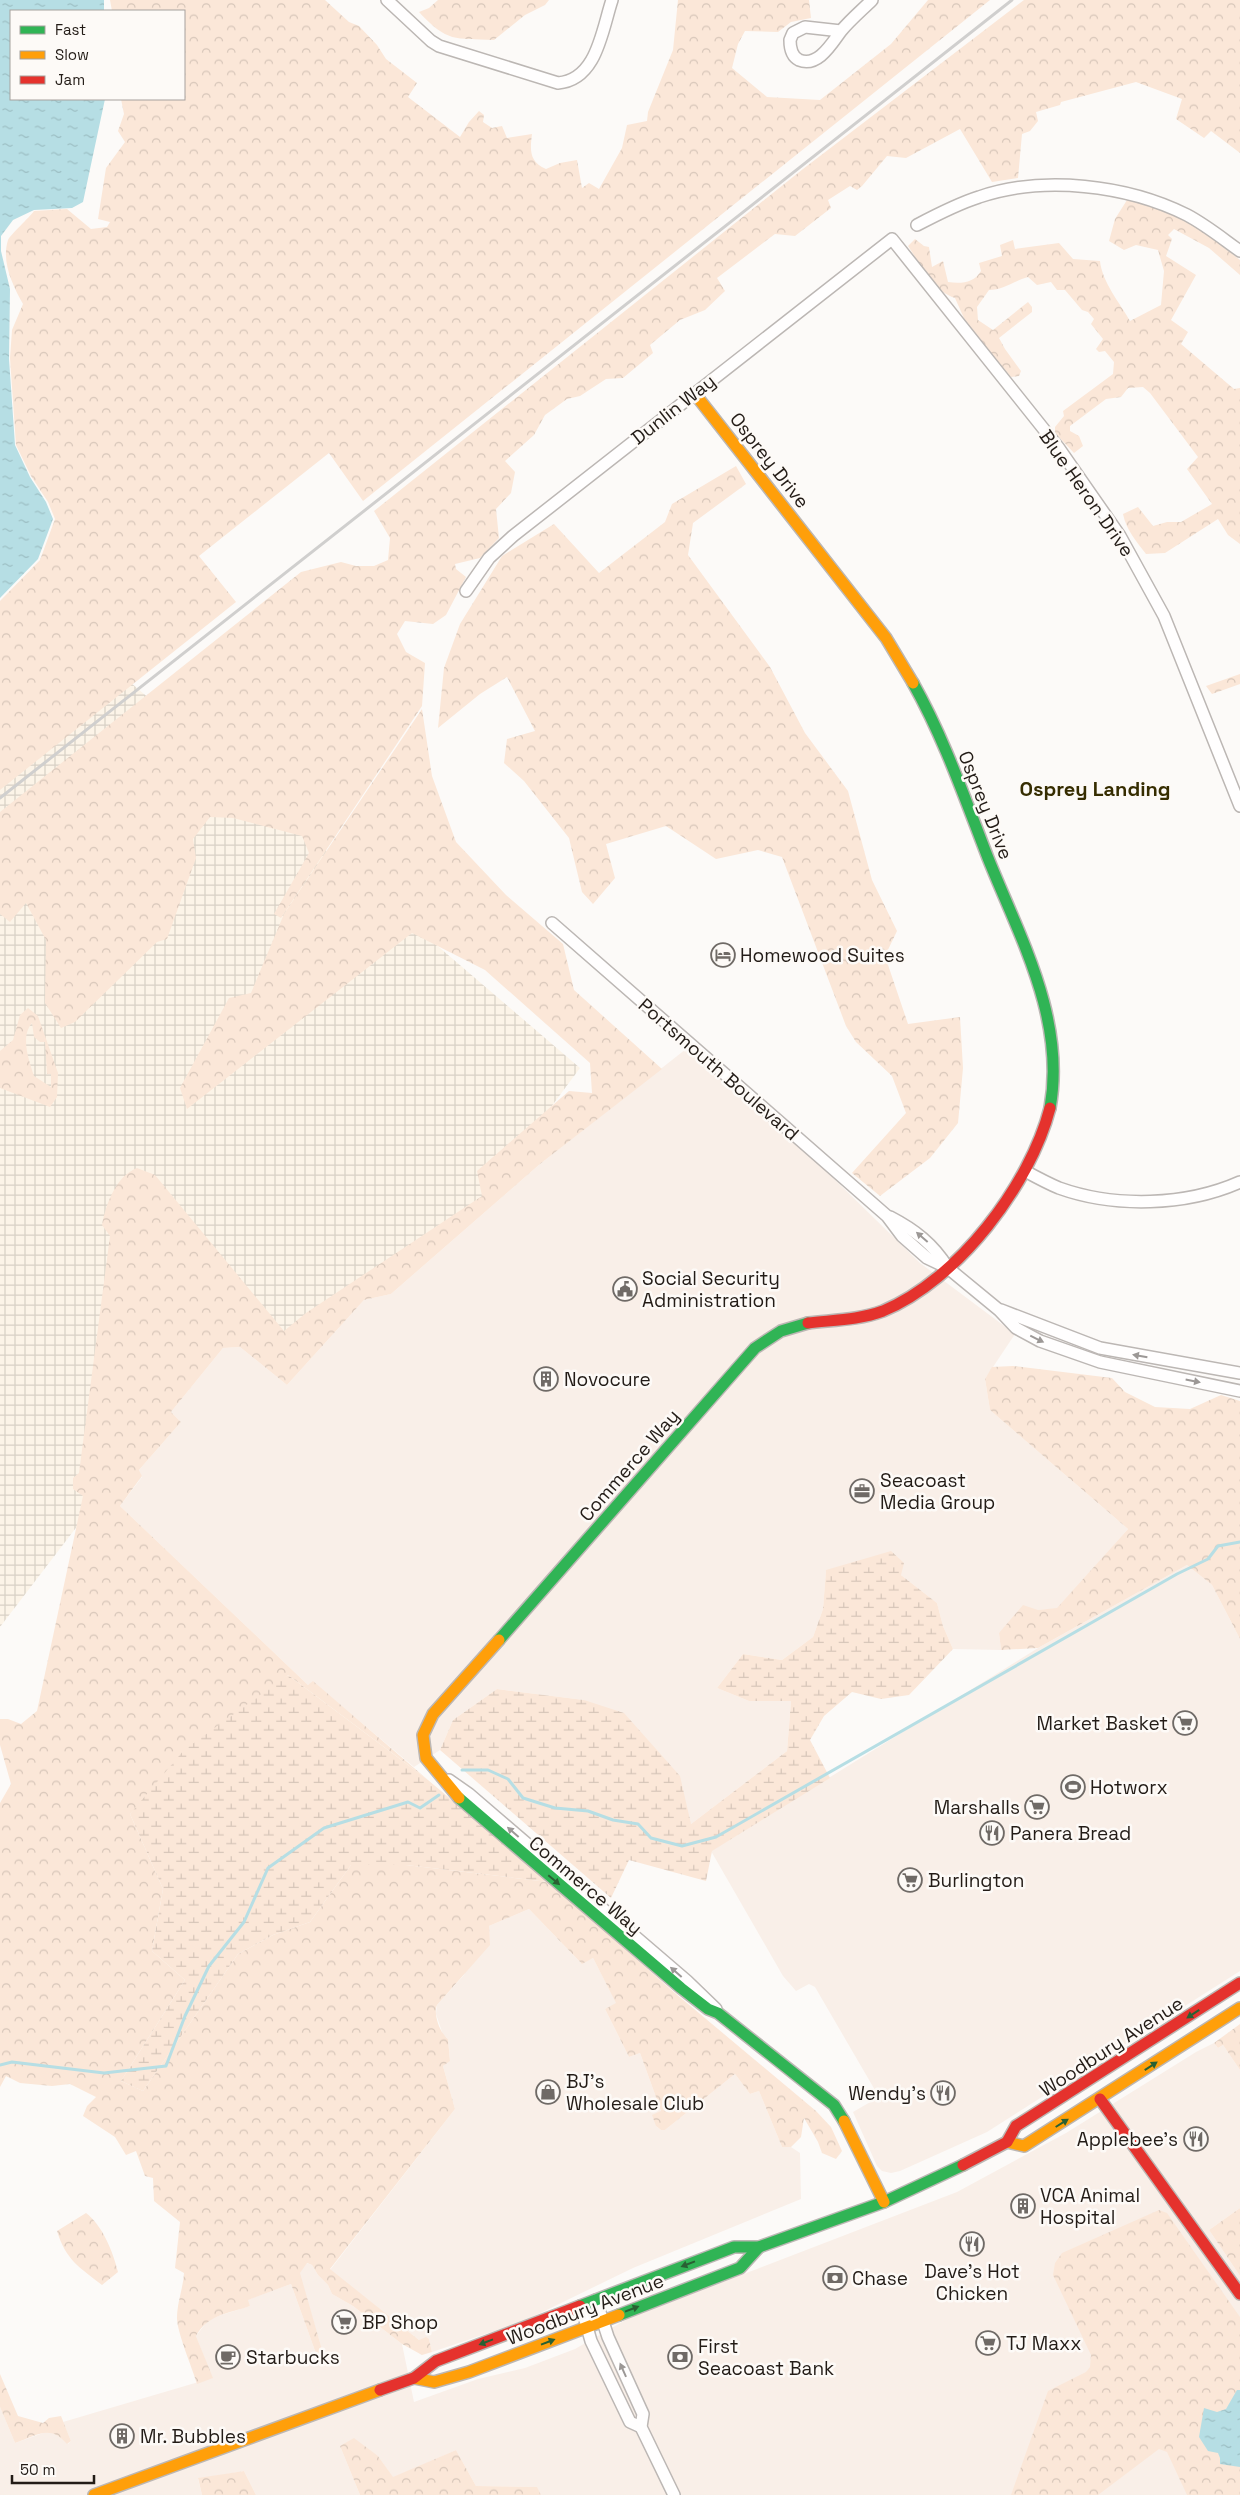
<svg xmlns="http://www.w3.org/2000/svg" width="1240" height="2495" viewBox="0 0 1240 2495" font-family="'Space Grotesk',sans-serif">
<defs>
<pattern id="industrial-grid" width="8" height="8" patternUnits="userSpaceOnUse" patternTransform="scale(1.25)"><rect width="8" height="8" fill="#fcf4e8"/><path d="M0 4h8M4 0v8" fill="none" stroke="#d8d1c6"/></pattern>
<pattern id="forest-crowns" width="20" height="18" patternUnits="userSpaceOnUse" patternTransform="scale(1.25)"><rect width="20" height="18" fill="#fbe7d8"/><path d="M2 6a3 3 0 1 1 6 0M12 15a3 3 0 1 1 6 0" fill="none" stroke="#d7c6b9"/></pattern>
<pattern id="wetland-marsh" width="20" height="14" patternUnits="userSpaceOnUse" patternTransform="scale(1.25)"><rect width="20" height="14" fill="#fbe7d8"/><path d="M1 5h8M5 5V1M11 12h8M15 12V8" fill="none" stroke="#d7c6b9"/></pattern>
<pattern id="water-ripples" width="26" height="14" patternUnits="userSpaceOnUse" patternTransform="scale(1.25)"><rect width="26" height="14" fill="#b6dee4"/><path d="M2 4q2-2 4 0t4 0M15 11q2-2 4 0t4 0" fill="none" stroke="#9cbec3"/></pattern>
</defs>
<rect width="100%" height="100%" fill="#fcfaf8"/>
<g fill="#f9efe8">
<polygon points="686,1049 828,1173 920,1263 1015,1334 985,1379 990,1410 1128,1529 1057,1609 1038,1610 999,1633 1001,1650 953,1649 943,1626 937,1603 901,1575 826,1570 823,1609 813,1637 782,1660 743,1654 717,1688 749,1701 791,1701 787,1751 691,1824 584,1700 497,1689 453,1720 440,1750 414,1767 313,1682 308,1685 120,1506 142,1477 139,1470 181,1422 171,1412 223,1348 240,1347 287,1385 364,1300 391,1294 540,1164"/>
<polygon points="1187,1565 1212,1585 1240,1639 1240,1971 987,2132 900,2171 891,2173 882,2171 877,2166 853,2112 879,2097 815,1987 809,1984 796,1991 783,1976 711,1851 1038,1648"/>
<polygon points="529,1909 581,1963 593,1958 617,2004 605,2009 629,2057 640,2053 661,2111 656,2126 661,2130 665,2130 735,2074 750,2094 759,2091 782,2147 791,2147 800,2153 801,2199 633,2268 524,2321 432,2352 429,2339 419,2340 330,2270 455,2109 443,2066 450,2060 448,2039 443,2035 436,2014 437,2005 464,1975 489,1926"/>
<polygon points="1214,2043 1218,2048 1223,2045 1240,2070 1240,2208 1209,2230 1240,2276 1240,2495 541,2495 536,2487 476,2486 456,2450 393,2478 378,2456 340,2446 360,2495 256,2495 244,2471 198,2479 202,2495 0,2495 0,2407 15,2443 49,2431 58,2434 68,2444 71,2441 63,2422 212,2378 196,2336 209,2319 250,2306 247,2300 291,2284 319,2362 323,2353 299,2273 306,2263 312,2265 318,2275 328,2285 332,2294 353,2306 402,2344 414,2402 478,2379 525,2368 575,2349 629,2318 957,2192 1066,2133 1196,2052"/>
</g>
<polygon fill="url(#industrial-grid)" points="18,586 580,1068 482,1200 282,1347 239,1315 0,1627 0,608"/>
<g fill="url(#forest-crowns)" fill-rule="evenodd">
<path d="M110,0h215l24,22 10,4 18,19 9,14 31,24 -9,14 52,40 9,-15 10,-11 5,4 -1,7 9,6 10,-2 5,12 25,-4c-2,16 -3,28 14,35l14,-6 17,-3 5,28 7,-5 10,6 23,-41 5,-23 20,-4 1,-9 25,-62 5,-50h131l2,18 -20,4 -13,10 -33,-1 -7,13 -6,24 35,29 53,3 71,-56 37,-44h62l-627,501 -34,-48 -130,103 37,46 -236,188v-189l40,-41 15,-41 -7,-17 -17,-26 -15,-31 -6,-87 2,-28 11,-26c-10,-18 -22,-42 -15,-64 3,-6 21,-22 26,-29l33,-2 24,20 16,-2 3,-5 -12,-3 8,-51 19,-26 -7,-11 6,-17 -3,-15h63v-88h-72z"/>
<path d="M438,0h111l-4,5 -20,10 -31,25c-40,-2 -46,3 -75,-28l10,-4z"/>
<polygon points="1024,0 1240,0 1240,153 1211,131 1204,138 1176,119 1182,99 1136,82 1061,102 1060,105 1036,112 1038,121 1030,131 1022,134 1018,178 992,182 960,129 906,158 887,156 862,186 857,190 850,186 828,200 831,208 795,236 775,234 717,278 725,291 705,310 680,320 650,345 653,353 623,378 606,379 580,396 567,399 545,415 534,435 505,461 515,472 511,493 496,509 499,538 480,558 455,564 456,569 466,577 446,615 433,624 405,621 397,634 406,652 425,663 422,706 281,918 274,914 309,853 302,836 233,818 210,817 193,839 196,858 167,939 157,942 75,1022 61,1028 45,1003 46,940 26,903 10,922 0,914 0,812 301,572 341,562 356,566 374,566 388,560 390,538 374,511 803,169"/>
<path d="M1127,200c44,6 79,33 113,60v15l-31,-27 -35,-19 -6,6 4,4 -6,17 30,19 -25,45 17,12 -7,12 53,45 6,-1v156l-12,-9 -10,-16 -53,34 -19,1c-9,-12 -20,-24 -23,-40l15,-7 15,19 14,-4h14l31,-18 -25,-35 11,-12 -48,-64 -7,-6 -15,1 -7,9 -15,2 -36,27v5l9,5 4,10 -9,7 -19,-20v-6l9,-11 -1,-5 50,-37 1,-12 -9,-11 -6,1 -3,-3 7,-10 -12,-15 3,-5 -6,-7 -6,-2 -17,-20h-8l-6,-8 -14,3 -9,-8c-14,4 -25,13 -39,13l-12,17 1,13 15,10 35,-28 4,5v5l-33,26 6,11 16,22 -2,5 -8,1 -44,-52 -12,-27c-22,-7 -35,-34 -47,-52l7,-7 9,7 5,1 3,20 11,-6 5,21c13,2 26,1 33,-11l-2,-8 23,-7 -2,-11 13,-5 2,9 44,-6 14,16 27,2c2,21 20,42 30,60l31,-16 3,-34 -6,-21 -22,-5 -12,5 -15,-9 6,-22z"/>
<polygon points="736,466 746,484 693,523 688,555 770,667 805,733 848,791 872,880 897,931 885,956 908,1024 960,1017 963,1068 958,1123 930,1158 880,1196 852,1173 906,1113 892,1076 856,1042 846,1026 782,857 758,850 716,859 666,826 606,844 615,878 593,904 582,892 569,838 524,781 504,763 507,739 535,731 507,677 480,694 438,728 444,668 460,624 502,556 554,524 599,573 665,522 672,504"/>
<polygon points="1240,674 1240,684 1212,694 1206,686"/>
<path d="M422,709l10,67 24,66 50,53 57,49 11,46 88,79 -122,95 -149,130 -27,6 -77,85 -47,-38 -17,1 -52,64 10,10 -42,48 3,6 -22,30 188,179 5,-4 115,99 -140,-105 -158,139 33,75 -11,62 33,29 -64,101 22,10 95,-137 35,-19 37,-13 41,-57h55l143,17 126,111 141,118 15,16 11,24 -6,8 -14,-6 -4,-11 -14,-24 -3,19 -10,10h-9l-23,-56 -9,3 -15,-20 -70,56h-4l-5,-4 -4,-11 9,-4 -21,-58 -11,4 -24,-48 11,-6 -23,-45 -11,6 -53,-55 -40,17 1,19 -53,60c-4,9 3,28 11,34l2,22 -7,5 12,43 -125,160 89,71 7,-3 3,2 3,13 -10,3 -20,-11 -49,-38 -21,-12 -4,-9 -10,-10 -6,-10 -5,-2 -7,10 25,87 -6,2 -28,-78 -43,16 2,6c-22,8 -42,8 -54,30l17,42 -16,6c-5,-17 -19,-49 -20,-65 0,-17 6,-30 7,-46l-9,-5 5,-46 -26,-21 -1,-23 -8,-2 -9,-25 -10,4 -11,-18 -32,-21 4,-10 9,-9 -26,-13 -18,2 -32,-3 -14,-7 -6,11v-284l11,-19 -11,-39v-26h8l13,5 16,-13 46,-215 -10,-7v-11l6,-5 31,-237 -8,-11c4,-21 14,-49 35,-57l18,7 129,156 22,-18 176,-117 -5,-25 92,-80 23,2 -2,-30 -105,-93 -73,-37 -225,176 -7,-21 49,-90 22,-5 33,-79z"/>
<path d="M28,1008l10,8 20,57 -1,24 -7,10 -50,-19v-37l13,-11 7,-25zM32,1023l2,14 6,5h5l2,32h4v13l-17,-11c-5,-16 -14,-39 -2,-53z"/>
<polygon points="1013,1366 1112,1378 1125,1392 1155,1407 1190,1409 1221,1395 1240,1401 1240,1639 1212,1585 1187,1565 1038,1648 1001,1650 999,1633 1023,1605 1038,1610 1057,1608 1128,1529 990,1410 985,1379 992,1367"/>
<polygon points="1240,2024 1240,2070 1223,2045 1218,2048 1214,2043"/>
<polygon points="1240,2208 1240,2276 1209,2230"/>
<polygon points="1159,2210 1167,2213 1240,2317 1240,2495 1187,2495 1167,2452 1159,2449 1098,2495 1011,2495 1048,2391 1086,2372 1090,2367 1091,2355 1053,2275 1055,2263 1062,2253"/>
<path d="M86,2213c17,13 27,39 32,59l-16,13c-23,-18 -36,-25 -45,-54z"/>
<path d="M0,2374l18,42 25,7 6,-5 12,-2 10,25 -4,3c-17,-20 -29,-9 -52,-1l-15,-36z"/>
<polygon points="354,2438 378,2456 393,2477 456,2450 476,2486 537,2487 541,2495 360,2495 340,2446"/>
<polygon points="244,2471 256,2495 202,2495 198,2478"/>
</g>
<g fill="url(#wetland-marsh)">
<polygon points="891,1551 904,1563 901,1575 937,1603 943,1626 953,1649 909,1695 881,1699 852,1692 824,1716 810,1740 830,1778 712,1851 706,1881 629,1860 611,1898 440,1750 453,1720 497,1689 584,1700 624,1713 680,1776 691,1824 787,1751 791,1701 749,1701 717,1688 743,1654 782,1660 813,1637 823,1609 826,1570"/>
<polygon points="288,1675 428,1780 549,1882 406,1865 351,1865 310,1922 273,1935 238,1954 143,2091 121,2081 185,1980 152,1951 163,1889 130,1814 184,1750"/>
</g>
<g fill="url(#water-ripples)">
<polygon points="0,0 104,0 104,11 11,11 11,99 105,99 83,202 72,208 34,210 13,220 1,236 1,251 10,289 9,359 15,445 30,477 46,502 53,519 38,559 0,598"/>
<polygon points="1237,2390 1240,2390 1240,2467 1220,2464 1220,2458 1218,2453 1208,2451 1199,2437 1204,2408 1217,2412 1226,2409"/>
</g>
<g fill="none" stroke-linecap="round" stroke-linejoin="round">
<g stroke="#b6dee4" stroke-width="3">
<polyline points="462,1770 488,1770 508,1779 523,1798 555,1808 588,1811 613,1820 638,1824 651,1838 682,1846 716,1837 1177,1574 1208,1559 1218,1546 1240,1542"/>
<polyline points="0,2065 12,2062 104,2073 166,2066 185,2016 209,1966 244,1922 268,1868 324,1828 408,1802 420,1808 439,1795"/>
</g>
<g stroke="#bcb7b4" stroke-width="14">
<g id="street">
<path d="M387,0l44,41 8,5 119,37c39,-3 44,-53 54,-83"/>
<path d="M841,31l-36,-4 -12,6 -3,7c0,8 1,16 9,20 19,8 33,-17 42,-29 9,-11 21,-21 31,-31"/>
<path d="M917,225c19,-10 40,-21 62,-28 64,-22 148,-12 208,18 19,10 36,24 53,36"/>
<polyline points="466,591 489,558 513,536 892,239 1058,447 1120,536 1164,616 1240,806"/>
<polyline points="552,923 887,1216 902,1236 927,1258 948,1268 999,1310 1016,1328 1040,1341 1100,1362 1240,1391"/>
<path d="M1025,1171c11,6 22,12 34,17 56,20 127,18 181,-6"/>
<path d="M890,1217c25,13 43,27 58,51"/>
<polyline points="1001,1310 1100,1348 1240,1373"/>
<polyline points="449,1780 469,1794 687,1981 716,2009"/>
<polyline points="596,2300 608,2337 643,2414 641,2427 674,2495"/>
<polyline points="581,2306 591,2341 630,2422 641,2427"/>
</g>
</g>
<g stroke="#bcb7b4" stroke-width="14">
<g id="fast">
<path d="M913,683c31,55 52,116 75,175 32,80 78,161 62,250"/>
<polyline points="499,1640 755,1348 781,1331 808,1323"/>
<polyline points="459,1798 681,1988 708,2009 718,2013 834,2105 844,2121"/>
<polyline points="580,2306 734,2247 759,2247 884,2202 963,2165"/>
<polyline points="619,2315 740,2268 759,2247"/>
</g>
</g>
<g stroke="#bcb7b4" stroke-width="14">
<g id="slow">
<polyline points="695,394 886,638 913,683"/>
<polyline points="459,1798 426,1758 423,1735 433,1714 499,1640"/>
<polyline points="844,2121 884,2202"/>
<polyline points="1007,2142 1024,2146 1240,2008"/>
<polyline points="414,2378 434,2382 469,2372 619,2315"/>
<polyline points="94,2495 380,2390"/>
</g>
</g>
<g stroke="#bcb7b4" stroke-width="14">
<g id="jam">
<path d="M808,1323c25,-3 51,-3 75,-12 75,-31 147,-126 167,-203"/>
<polyline points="1100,2099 1240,2294"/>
<polyline points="963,2165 1007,2142 1016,2126 1240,1983"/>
<polyline points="380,2390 414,2378 436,2361 580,2306"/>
</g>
</g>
<use href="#street" stroke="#fffefe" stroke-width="11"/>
<use href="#fast" stroke="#30b455" stroke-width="11"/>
<use href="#slow" stroke="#ff9f0a" stroke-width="11"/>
<use href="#jam" stroke="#e5322d" stroke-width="11"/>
<polyline stroke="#d0cfce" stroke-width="3" points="0,798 1012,0"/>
</g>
<defs><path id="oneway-solid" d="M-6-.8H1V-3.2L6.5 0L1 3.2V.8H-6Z" transform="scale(1.25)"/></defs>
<g fill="#9c9896">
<use href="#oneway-solid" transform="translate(922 1237) rotate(-139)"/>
<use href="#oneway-solid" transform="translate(1037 1339) rotate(26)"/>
<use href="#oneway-solid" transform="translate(1140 1356) rotate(-170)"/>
<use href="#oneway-solid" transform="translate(1193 1381) rotate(11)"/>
<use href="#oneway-solid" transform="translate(513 1832) rotate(-139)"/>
<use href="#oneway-solid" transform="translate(676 1972) rotate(-139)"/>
<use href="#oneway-solid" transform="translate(623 2370) rotate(-114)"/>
</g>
<g fill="#296033">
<use href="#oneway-solid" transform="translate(554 1880) rotate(40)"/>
<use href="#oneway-solid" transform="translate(1193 2014) rotate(147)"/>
<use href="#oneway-solid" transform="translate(1151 2066) rotate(-33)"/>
<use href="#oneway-solid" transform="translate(1062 2123) rotate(-32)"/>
<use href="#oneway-solid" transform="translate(688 2264) rotate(159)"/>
<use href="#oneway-solid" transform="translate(632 2309) rotate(-21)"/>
<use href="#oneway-solid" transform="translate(486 2342) rotate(159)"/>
<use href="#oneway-solid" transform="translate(548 2342) rotate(-21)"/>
</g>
<defs>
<g id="hotel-ring" transform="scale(1.25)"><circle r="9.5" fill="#fdfaf7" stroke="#6f6a66" stroke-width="1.5"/><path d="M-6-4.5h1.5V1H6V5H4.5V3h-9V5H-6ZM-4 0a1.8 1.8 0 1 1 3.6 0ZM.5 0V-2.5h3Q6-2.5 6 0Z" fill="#6f6a66"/></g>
<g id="civic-ring" transform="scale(1.25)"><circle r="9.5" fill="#fdfaf7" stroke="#6f6a66" stroke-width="1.5"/><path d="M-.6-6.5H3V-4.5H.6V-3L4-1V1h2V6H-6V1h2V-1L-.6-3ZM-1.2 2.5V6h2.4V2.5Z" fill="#6f6a66"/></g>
<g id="building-ring" transform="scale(1.25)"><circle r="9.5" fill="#fdfaf7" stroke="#6f6a66" stroke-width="1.5"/><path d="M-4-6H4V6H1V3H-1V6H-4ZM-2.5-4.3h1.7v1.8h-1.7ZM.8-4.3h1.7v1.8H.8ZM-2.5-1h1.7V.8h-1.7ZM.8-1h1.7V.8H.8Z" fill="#6f6a66"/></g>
<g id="office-ring" transform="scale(1.25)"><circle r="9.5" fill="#fdfaf7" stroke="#6f6a66" stroke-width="1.5"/><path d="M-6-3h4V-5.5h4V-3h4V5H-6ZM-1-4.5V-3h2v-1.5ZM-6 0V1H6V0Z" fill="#6f6a66"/></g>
<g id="supermarket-ring" transform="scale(1.25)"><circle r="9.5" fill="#fdfaf7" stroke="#6f6a66" stroke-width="1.5"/><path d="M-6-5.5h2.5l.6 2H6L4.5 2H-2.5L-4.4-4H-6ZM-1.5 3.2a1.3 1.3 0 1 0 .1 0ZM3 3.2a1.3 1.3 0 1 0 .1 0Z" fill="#6f6a66"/></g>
<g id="stadium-ring" transform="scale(1.25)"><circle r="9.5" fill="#fdfaf7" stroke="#6f6a66" stroke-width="1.5"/><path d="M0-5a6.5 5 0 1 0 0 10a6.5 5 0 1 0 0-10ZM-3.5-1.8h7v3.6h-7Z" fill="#6f6a66"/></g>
<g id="restaurant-ring" transform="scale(1.25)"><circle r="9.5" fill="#fdfaf7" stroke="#6f6a66" stroke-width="1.5"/><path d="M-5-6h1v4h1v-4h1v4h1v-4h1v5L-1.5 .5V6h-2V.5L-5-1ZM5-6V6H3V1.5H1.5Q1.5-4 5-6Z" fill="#6f6a66"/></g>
<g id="shop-ring" transform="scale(1.25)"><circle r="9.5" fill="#fdfaf7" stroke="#6f6a66" stroke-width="1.5"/><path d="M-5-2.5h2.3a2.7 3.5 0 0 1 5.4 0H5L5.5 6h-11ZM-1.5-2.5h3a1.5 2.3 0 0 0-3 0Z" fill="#6f6a66"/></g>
<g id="bank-ring" transform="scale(1.25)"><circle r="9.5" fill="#fdfaf7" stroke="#6f6a66" stroke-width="1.5"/><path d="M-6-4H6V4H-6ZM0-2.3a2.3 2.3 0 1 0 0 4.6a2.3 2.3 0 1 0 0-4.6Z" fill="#6f6a66"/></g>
<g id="cafe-ring" transform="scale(1.25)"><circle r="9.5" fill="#fdfaf7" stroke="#6f6a66" stroke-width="1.5"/><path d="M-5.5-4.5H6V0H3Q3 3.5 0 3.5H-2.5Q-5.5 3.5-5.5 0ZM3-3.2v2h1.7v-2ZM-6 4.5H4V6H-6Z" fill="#6f6a66"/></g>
</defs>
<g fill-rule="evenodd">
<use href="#hotel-ring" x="723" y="955"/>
<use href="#civic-ring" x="625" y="1289"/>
<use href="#building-ring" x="546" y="1379"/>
<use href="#office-ring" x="862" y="1491"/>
<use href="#supermarket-ring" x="1185" y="1723"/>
<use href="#stadium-ring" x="1073" y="1787"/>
<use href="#supermarket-ring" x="1037" y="1807"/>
<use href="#restaurant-ring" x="992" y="1833"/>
<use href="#supermarket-ring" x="910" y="1880"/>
<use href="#shop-ring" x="548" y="2092"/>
<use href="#restaurant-ring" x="943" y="2093"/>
<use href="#restaurant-ring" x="1196" y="2139"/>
<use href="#building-ring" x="1023" y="2206"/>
<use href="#restaurant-ring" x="972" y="2244"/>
<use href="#bank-ring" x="835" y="2278"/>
<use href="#supermarket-ring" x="344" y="2322"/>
<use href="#supermarket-ring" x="988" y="2343"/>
<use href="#cafe-ring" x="228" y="2357"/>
<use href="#bank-ring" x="680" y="2357"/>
<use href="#building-ring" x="122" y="2436"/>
</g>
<g text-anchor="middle" stroke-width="5" stroke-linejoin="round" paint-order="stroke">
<g font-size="19" fill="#231c17" stroke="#fdfaf7">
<text transform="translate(673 409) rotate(-38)" y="7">Dunlin Way</text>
<text transform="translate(770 460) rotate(52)" y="7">Osprey Drive</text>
<text transform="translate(1087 493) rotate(55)" y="7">Blue Heron Drive</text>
<text transform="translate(986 805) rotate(68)" y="7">Osprey Drive</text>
<text transform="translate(719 1069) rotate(41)" y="7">Portsmouth Boulevard</text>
<text transform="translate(629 1465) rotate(-49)" y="7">Commerce Way</text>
<text transform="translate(586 1885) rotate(40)" y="7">Commerce Way</text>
<text transform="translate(1111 2046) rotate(-33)" y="7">Woodbury Avenue</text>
<text transform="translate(585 2309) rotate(-21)" y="7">Woodbury Avenue</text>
</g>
<g font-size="19" fill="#231c17" stroke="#fdfaf7" text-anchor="start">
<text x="740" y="962">Homewood Suites</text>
<text x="642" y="1285">Social Security<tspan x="642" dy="22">Administration</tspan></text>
<text x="564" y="1386">Novocure</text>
<text x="880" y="1487">Seacoast<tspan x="880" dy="22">Media Group</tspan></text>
<text x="1168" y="1730" text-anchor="end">Market Basket</text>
<text x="1090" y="1794">Hotworx</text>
<text x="1020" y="1814" text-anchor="end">Marshalls</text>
<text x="1010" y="1840">Panera Bread</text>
<text x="928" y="1887">Burlington</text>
<text x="566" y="2088">BJ's<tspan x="566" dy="22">Wholesale Club</tspan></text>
<text x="926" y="2100" text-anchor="end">Wendy's</text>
<text x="1178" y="2146" text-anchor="end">Applebee's</text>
<text x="1040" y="2202">VCA Animal<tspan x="1040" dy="22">Hospital</tspan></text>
<text x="972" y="2278" text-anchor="middle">Dave's Hot<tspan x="972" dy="22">Chicken</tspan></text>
<text x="852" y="2285">Chase</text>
<text x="362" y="2329">BP Shop</text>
<text x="1006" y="2350">TJ Maxx</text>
<text x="698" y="2353">First<tspan x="698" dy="22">Seacoast Bank</tspan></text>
<text x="246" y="2364">Starbucks</text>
<text x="140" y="2443">Mr. Bubbles</text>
</g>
<g font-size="20" font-weight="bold" fill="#362d01" stroke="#fdfaf7">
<text x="1095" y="796">Osprey Landing</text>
</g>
</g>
<rect x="10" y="10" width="175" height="90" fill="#fdfaf7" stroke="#a6a19d"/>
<rect x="20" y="26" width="25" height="8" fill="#30b455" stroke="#a6a19d"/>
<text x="55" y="35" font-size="15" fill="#231c17">Fast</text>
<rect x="20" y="51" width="25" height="8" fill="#ff9f0a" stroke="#a6a19d"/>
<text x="55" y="60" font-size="15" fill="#231c17">Slow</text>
<rect x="20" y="76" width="25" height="8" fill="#e5322d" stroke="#a6a19d"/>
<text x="55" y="85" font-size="15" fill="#231c17">Jam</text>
<path d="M12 2475v8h82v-8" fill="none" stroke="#231c17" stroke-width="2.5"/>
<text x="20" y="2475" font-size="15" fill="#231c17" stroke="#fdfaf7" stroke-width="4" paint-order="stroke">50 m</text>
</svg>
